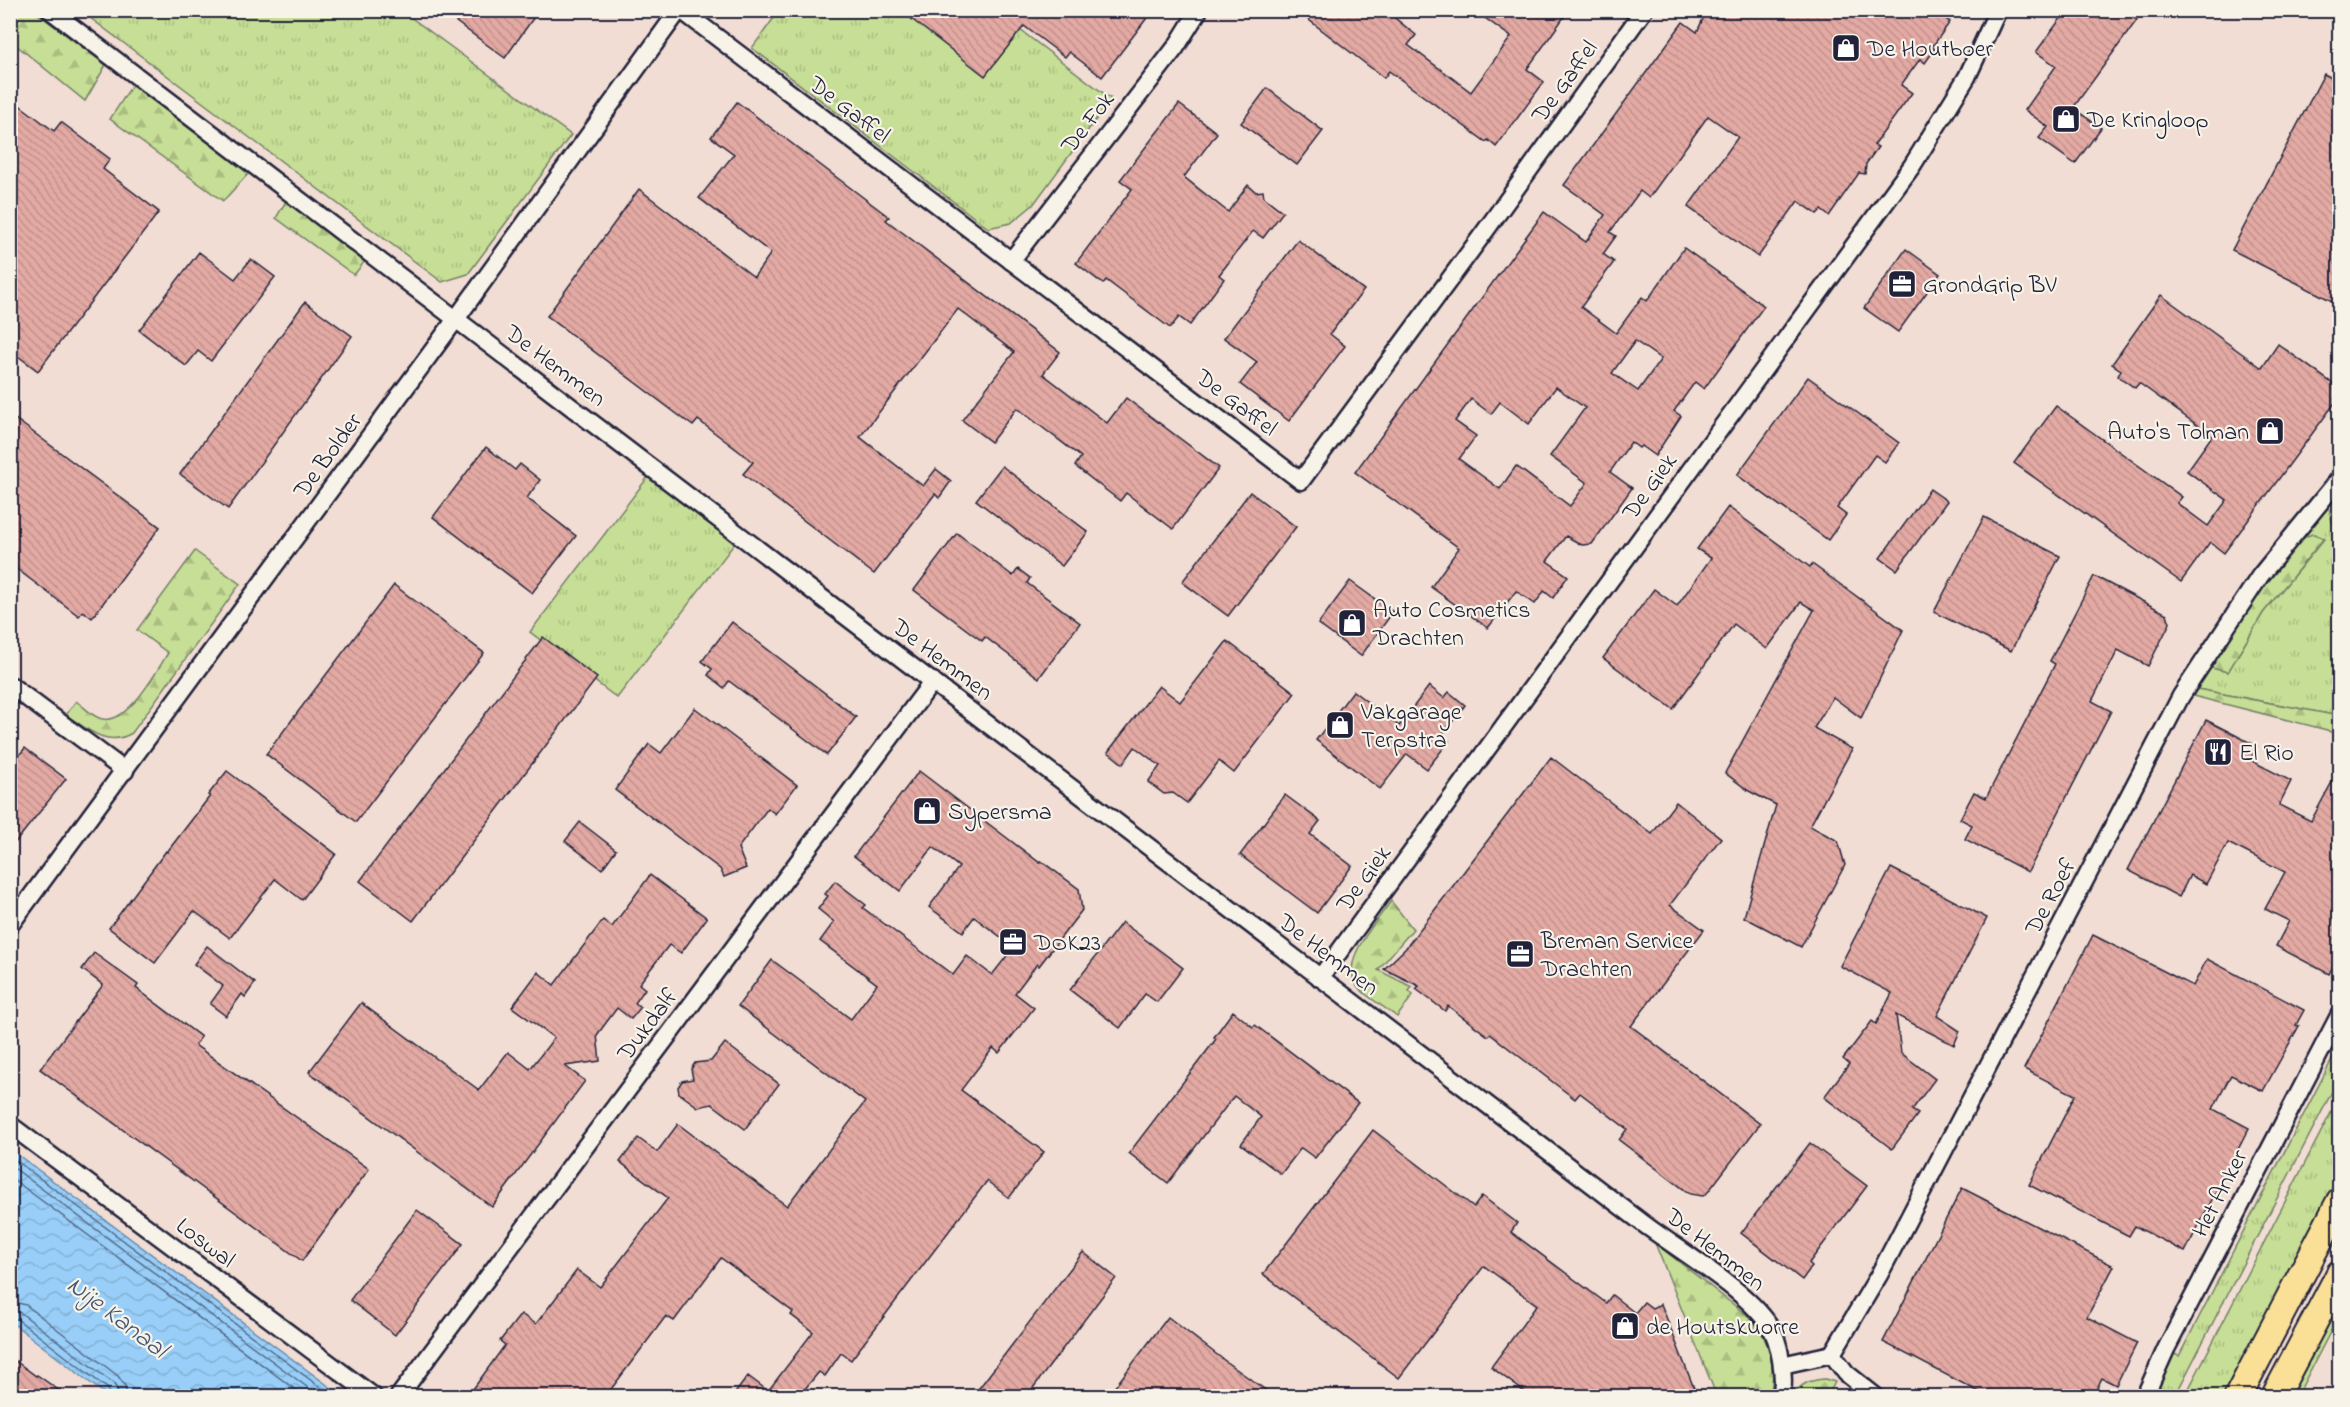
<svg xmlns="http://www.w3.org/2000/svg" width="2350" height="1407" viewBox="0 0 2350 1407" font-family="'Indie Flower',sans-serif">
<defs>
<pattern id="grass-tufts" width="24" height="20" patternUnits="userSpaceOnUse" patternTransform="scale(1.5)"><rect width="24" height="20" fill="#c6de95"/><path d="M3 7l-1-3M5 7V3M7 7l1-3M15 17l-1-3M17 17v-4M19 17l1-3" fill="none" stroke="#aabe81"/></pattern>
<pattern id="forest-firs" width="22" height="20" patternUnits="userSpaceOnUse" patternTransform="scale(1.5)"><rect width="22" height="20" fill="#c6de95"/><path d="M5 1l3.5 6h-7zM16 11l3.5 6h-7z" fill="#aabe81"/></pattern>
<pattern id="water-waves" width="16" height="10" patternUnits="userSpaceOnUse" patternTransform="scale(1.5)"><rect width="16" height="10" fill="#98cef7"/><path d="M0 5q4-4 8 0t8 0" fill="none" stroke="#83b1d5"/></pattern>
<pattern id="building-back-hatch" width="6" height="6" patternUnits="userSpaceOnUse" patternTransform="scale(1.5)"><rect width="6" height="6" fill="#e3a9a3"/><path d="M-1 5l2 2M0 0l6 6M5-1l2 2" fill="none" stroke="#c2918d"/></pattern>
</defs>
<rect width="100%" height="100%" fill="#f1ddd3"/>
<filter id="ink" filterUnits="userSpaceOnUse"><feTurbulence type="fractalNoise" baseFrequency=".0167" numOctaves="2"/><feDisplacementMap in="SourceGraphic" scale="12" xChannelSelector="R" yChannelSelector="G"/><feConvolveMatrix kernelMatrix="1 2 1 2 8 2 1 2 1" color-interpolation-filters="sRGB"/></filter>
<g filter="url(#ink)">
<g fill="url(#grass-tufts)" stroke="#748068" stroke-width="1.5">
<polygon points="81,11 402,11 571,135 468,274 442,282"/>
<polygon points="779,11 995,11 1111,99 1033,205 1011,223 988,228 752,48"/>
<polygon points="648,477 735,543 617,698 530,632"/>
<polygon points="2328,502 2332,522 2339,524 2339,716 2197,689 2207,667 2228,672 2263,613 2324,539 2292,547"/>
<polygon points="2339,1046 2339,1078 2175,1396 2153,1396 2172,1353 2179,1356"/>
<polygon points="2339,1097 2339,1175 2225,1396 2185,1396"/>
<polygon points="2339,1296 2339,1315 2297,1396 2288,1396"/>
</g>
<g fill="url(#forest-firs)" stroke="#748068" stroke-width="1.5">
<polygon points="10,11 34,11 106,65 85,101 11,41"/>
<polygon points="132,85 249,173 223,201 110,119"/>
<polygon points="286,201 365,261 354,275 276,218"/>
<path d="M2314,534l10,4 -61,75 -35,59 -21,-5c16,-26 79,-131 107,-133z"/>
<path d="M195,551l45,33 -108,149c-25,15 -45,-4 -66,-18l10,-14c7,5 15,14 23,17 27,11 57,-46 69,-65l-31,-23z"/>
<polygon points="2197,689 2339,716 2339,737 2327,730 2193,696"/>
<path d="M1391,901l22,28 -35,41 34,17 -3,4 4,4 -16,22c-12,-10 -28,-18 -38,-29 -23,-25 18,-66 32,-87z"/>
<path d="M1655,1243l98,77c16,19 25,52 16,76h-51l-3,-4z"/>
<path d="M1825,1379l10,3 -7,14h-35c8,-13 17,-16 32,-17z"/>
</g>
<polygon fill="url(#water-waves)" stroke="#6989ac" stroke-width="1.5" points="10,1149 342,1396 108,1396 97,1388 11,1322"/>
<g fill="none" stroke-linecap="round" stroke-linejoin="round">
<g stroke="#516786" stroke-width="1.5">
<polyline points="10,1156 332,1396"/>
<polyline points="10,1165 319,1396"/>
<polyline points="10,1177 304,1396"/>
<polyline points="10,1301 26,1305 118,1376 125,1386 127,1396"/>
<polyline points="10,1310 21,1313 113,1383 117,1389 118,1396"/>
<polyline points="10,1317 17,1319 108,1389 110,1396"/>
</g>
</g>
<g fill="url(#building-back-hatch)" stroke="#22223b" stroke-width="1.5" fill-rule="evenodd">
<polygon points="440,10 539,10 505,58"/>
<polygon points="900,10 1153,10 1102,77 1069,52 1065,57 1024,26 985,76"/>
<polygon points="1296,10 1385,10 1416,35 1408,45 1471,92 1511,37 1474,10 1569,10 1527,69 1544,82 1496,147 1488,140 1486,142 1389,71 1384,78"/>
<path d="M1707,10h227l16,12 -18,25 3,2 -10,14 -5,-4 -19,26 11,8 -38,52 4,2 -12,17 -1,10 -6,-1 -30,43 -8,-6 -4,4 -19,-13 -40,56 -70,-50 50,-70 -30,-21 -59,82 -9,-7 -30,41 6,4 -13,18 11,8 -33,45 35,26 26,-36 5,4 37,-53 80,58 -60,83 -9,-7 -21,29 7,5 -26,40 -14,-10 -2,2 -8,-6 -21,30 22,16 -40,56 -10,1 -16,-9 -19,25 21,15 -15,22 -9,-7 -9,13 -19,-13 -28,37 -57,-41 28,-39 -104,-76 189,-260 42,30 19,-27 -41,-30 119,-163 14,10zM1635,341l26,18 -23,32 -26,-18zM1556,387l29,21 -35,48 37,27 -17,23 -54,-40 -16,23 -41,-30 17,-23 -21,-15 16,-22 20,15 9,-12 29,22z"/>
<polygon points="2067,10 2124,10 2137,20 2073,108 2101,128 2075,164 2039,138 2048,127 2025,110 2056,66 2036,52"/>
<polygon points="2324,74 2340,82 2340,305 2232,250"/>
<polygon points="1267,88 1323,131 1297,165 1241,123"/>
<polygon points="10,98 54,131 61,122 110,159 103,169 159,212 38,371 10,350"/>
<polygon points="737,102 889,217 886,220 1060,352 1043,374 1107,423 1126,398 1219,468 1173,529 1126,493 1120,501 1075,466 1081,457 1017,408 991,442 962,420 1014,352 958,309 860,437 923,486 936,469 951,481 939,498 935,494 874,574 743,474 753,462 698,420 693,426 547,316 639,189 754,277 771,253 699,198 734,154 711,137"/>
<polygon points="1179,104 1217,133 1184,177 1228,212 1248,185 1256,192 1263,191 1264,197 1283,212 1263,238 1253,231 1219,275 1224,279 1190,325 1179,317 1170,328 1106,280 1103,284 1076,263 1132,189 1120,180"/>
<polygon points="1298,240 1364,290 1330,334 1345,346 1289,421 1240,384 1257,362 1224,338"/>
<polygon points="1906,249 1940,274 1898,332 1864,308"/>
<polygon points="199,252 235,279 251,259 275,277 211,361 198,351 186,366 139,330"/>
<polygon points="2161,295 2262,368 2278,344 2340,389 2340,396 2224,553 2210,542 2181,582 2014,463 2056,406 2182,497 2177,503 2208,526 2227,500 2187,471 2212,436 2139,383 2135,388 2118,376 2121,370 2112,364"/>
<polygon points="305,302 352,336 228,509 180,474"/>
<polygon points="1808,377 1899,443 1885,462 1875,455 1837,508 1846,515 1828,540 1737,475"/>
<polygon points="10,415 160,527 92,618 83,611 79,616 10,564"/>
<polygon points="486,447 515,470 520,464 540,480 527,498 576,536 532,593 433,517"/>
<polygon points="1002,466 1088,532 1062,566 976,500"/>
<polygon points="1930,489 1947,501 1897,570 1880,558"/>
<polygon points="1250,492 1296,527 1228,616 1182,582"/>
<polygon points="1728,507 1810,567 1812,564 1903,630 1861,718 1833,697 1814,728 1852,749 1810,826 1838,841 1845,865 1801,947 1744,917 1776,805 1749,791 1725,773 1814,610 1801,602 1767,649 1734,624 1673,709 1603,658 1654,589 1677,606 1711,558 1697,549"/>
<polygon points="1984,517 2060,556 2011,651 1934,612"/>
<polygon points="957,533 1013,576 1018,569 1030,578 1027,583 1080,623 1039,678 985,637 982,641 914,590"/>
<polygon points="2094,576 2167,614 2170,623 2148,666 2118,650 2092,701 2111,711 2028,872 1965,839 1972,825 1960,819 1974,792 1986,798 2055,664 2050,661"/>
<polygon points="1350,581 1393,612 1361,656 1318,624"/>
<polygon points="394,585 484,653 356,822 266,754"/>
<polygon points="732,622 856,717 827,755 729,681 724,688 708,675 712,669 702,661"/>
<polygon points="543,637 597,678 413,921 360,881"/>
<polygon points="1227,641 1295,693 1234,773 1219,761 1187,803 1173,793 1164,794 1148,782 1160,766 1135,747 1123,764 1108,752 1159,686 1180,702"/>
<polygon points="1429,686 1444,698 1449,692 1465,705 1442,735 1449,741 1427,769 1407,754 1380,789 1316,740 1353,691 1399,726"/>
<polygon points="695,708 797,785 775,814 768,808 738,848 746,868 724,877 720,869 615,790 649,744 661,753"/>
<polygon points="2206,720 2257,746 2250,760 2291,781 2279,805 2311,821 2340,767 2340,953 2329,974 2276,946 2289,921 2265,909 2285,872 2228,843 2206,884 2190,875 2179,897 2128,870"/>
<polygon points="25,748 66,779 10,849 10,766"/>
<polygon points="1551,757 1652,834 1676,802 1721,838 1670,905 1704,930 1631,1026 1760,1124 1708,1192 1703,1196 1690,1194 1619,1140 1627,1129 1580,1093 1575,1099 1490,1034 1488,1036 1448,1006 1445,1011 1416,989 1419,986 1384,969 1405,949"/>
<polygon points="227,771 336,854 302,900 275,879 230,938 194,911 155,963 109,928 166,851 167,852 210,796 208,795"/>
<polygon points="919,771 1040,863 1041,861 1079,889 1082,910 1039,966 1037,964 1015,993 1034,1008 999,1053 993,1048 961,1090 1044,1152 1009,1198 987,1181 851,1360 841,1353 825,1376 819,1372 799,1396 733,1396 748,1376 768,1391 813,1332 791,1315 793,1312 721,1258 674,1321 666,1316 606,1396 468,1396 505,1345 500,1341 521,1314 536,1324 577,1270 600,1287 668,1198 620,1162 638,1138 657,1152 678,1124 787,1206 865,1102 738,1006 772,960 851,1019 877,984 820,941 834,922 818,909 828,896 825,894 835,881 866,905 863,908 953,975 967,956 992,975 1014,947 974,917 963,932 929,907 959,867 933,847 900,891 854,856"/>
<polygon points="1285,795 1320,821 1310,834 1352,866 1317,913 1240,855"/>
<polygon points="580,822 616,850 602,869 565,841"/>
<polygon points="1891,868 1987,918 1937,1016 1960,1031 1954,1045 1896,1015 1901,1053 1935,1079 1912,1110 1918,1114 1892,1149 1824,1097 1849,1064 1843,1059 1872,1021 1876,1024 1892,993 1840,966"/>
<polygon points="650,875 707,918 681,953 669,945 639,984 645,989 635,1003 641,1007 631,1019 617,1008 597,1035 600,1061 565,1066 585,1081 492,1207 309,1072 361,1003 479,1090 508,1052 530,1069 554,1038 512,1007 538,972 554,985 603,920 612,927"/>
<polygon points="1122,922 1183,968 1157,1002 1145,994 1120,1028 1070,990"/>
<polygon points="2093,935 2193,986 2207,959 2304,1010 2296,1025 2299,1026 2263,1091 2231,1075 2213,1109 2249,1128 2185,1252 2135,1226 2129,1236 2029,1185 2075,1095 2024,1069"/>
<polygon points="207,946 255,983 245,997 242,994 226,1016 210,1004 223,986 194,964"/>
<polygon points="94,953 138,985 136,988 201,1037 195,1045 369,1169 302,1261 40,1069 103,985 82,969"/>
<polygon points="1233,1011 1253,1027 1255,1025 1358,1103 1315,1158 1301,1148 1281,1174 1241,1144 1261,1117 1234,1096 1168,1183 1129,1153 1216,1039 1214,1037"/>
<polygon points="725,1043 779,1084 745,1129 712,1104 698,1107 679,1093 678,1087 682,1081 693,1079 691,1069 695,1063 711,1061"/>
<polygon points="1373,1130 1474,1207 1482,1196 1517,1223 1511,1232 1606,1303 1612,1295 1635,1313 1644,1302 1652,1308 1661,1304 1697,1396 1530,1396 1491,1367 1537,1305 1484,1266 1399,1378 1263,1274"/>
<polygon points="1810,1143 1867,1186 1809,1263 1812,1266 1802,1280 1741,1233"/>
<polygon points="1962,1188 2114,1266 2087,1317 2137,1343 2116,1385 2102,1378 2093,1396 1987,1396 1883,1342"/>
<polygon points="417,1210 463,1244 395,1335 350,1300"/>
<polygon points="1083,1252 1116,1278 1027,1396 973,1396"/>
<polygon points="1168,1317 1229,1364 1274,1396 1108,1396"/>
<polygon points="10,1357 36,1376 37,1375 67,1396 16,1396 10,1392"/>
</g>
<g fill="none" stroke-linecap="round" stroke-linejoin="round">
<g stroke="#22223b" stroke-width="21">
<g id="minor">
<path d="M50,10l1594,1214c36,27 101,65 125,101 11,15 17,54 12,71"/>
<polyline points="681,10 1301,481 1483,234 1644,10"/>
<polyline points="1011,261 1176,47 1199,10"/>
<polyline points="10,685 125,771"/>
<polyline points="10,925 456,319 679,10"/>
<polyline points="1320,978 1912,166 1967,77 1998,10"/>
<polyline points="10,1125 373,1396"/>
<polyline points="1832,1354 1879,1275 2181,696 2260,576 2340,478"/>
<polyline points="1782,1365 1832,1354 1846,1373 1875,1396"/>
<polyline points="399,1396 933,681"/>
<polyline points="2145,1396 2166,1349 2340,1014"/>
</g>
</g>
<g stroke="#22223b" stroke-width="30">
<g id="primary">
<polyline points="2238,1396 2340,1201"/>
<polyline points="2275,1396 2340,1273"/>
</g>
</g>
<use href="#minor" stroke="#f7f3e8" stroke-width="16"/>
<use href="#primary" stroke="#fadf96" stroke-width="26"/>
</g>
</g>
<defs>
<g id="shop-square" transform="scale(1.5)"><rect x="-9" y="-9" width="18" height="18" rx="4" fill="#22223b" stroke="#f7f3e8"/><path d="M-5-2.5h2.3a2.7 3.5 0 0 1 5.4 0H5L5.5 6h-11ZM-1.5-2.5h3a1.5 2.3 0 0 0-3 0Z" fill="#fff"/></g>
<g id="office-square" transform="scale(1.5)"><rect x="-9" y="-9" width="18" height="18" rx="4" fill="#22223b" stroke="#f7f3e8"/><path d="M-6-3h4V-5.5h4V-3h4V5H-6ZM-1-4.5V-3h2v-1.5ZM-6 0V1H6V0Z" fill="#fff"/></g>
<g id="restaurant-square" transform="scale(1.5)"><rect x="-9" y="-9" width="18" height="18" rx="4" fill="#22223b" stroke="#f7f3e8"/><path d="M-5-6h1v4h1v-4h1v4h1v-4h1v5L-1.5 .5V6h-2V.5L-5-1ZM5-6V6H3V1.5H1.5Q1.5-4 5-6Z" fill="#fff"/></g>
</defs>
<g fill-rule="evenodd">
<use href="#shop-square" x="1846" y="48"/>
<use href="#shop-square" x="2066" y="119"/>
<use href="#office-square" x="1902" y="284"/>
<use href="#shop-square" x="2270" y="431"/>
<use href="#shop-square" x="1352" y="623"/>
<use href="#shop-square" x="1340" y="725"/>
<use href="#restaurant-square" x="2218" y="752"/>
<use href="#shop-square" x="927" y="811"/>
<use href="#office-square" x="1013" y="942"/>
<use href="#office-square" x="1520" y="954"/>
<use href="#shop-square" x="1625" y="1326"/>
</g>
<g text-anchor="middle" stroke-width="4.5" stroke-linejoin="round" paint-order="stroke">
<g font-size="24" fill="#22223b" stroke="#f7f3e8" text-anchor="start">
<text x="1867" y="56">De Houtboer</text>
<text x="2087" y="127">De Kringloop</text>
<text x="1923" y="292">GrondGrip BV</text>
<text x="2249" y="439" text-anchor="end">Auto's Tolman</text>
<text x="1373" y="617">Auto Cosmetics<tspan x="1373" dy="28">Drachten</tspan></text>
<text x="1361" y="719">Vakgarage<tspan x="1361" dy="28">Terpstra</tspan></text>
<text x="2239" y="760">El Rio</text>
<text x="948" y="819">Sypersma</text>
<text x="1541" y="948">Breman Service<tspan x="1541" dy="28">Drachten</tspan></text>
<text x="1034" y="950">DOK23</text>
<text x="1646" y="1334">de Houtskuorre</text>
</g>
<g font-size="24" fill="#22223b" stroke="#f7f3e8">
<text transform="translate(1564 81) rotate(-54)" y="8">De Gaffel</text>
<text transform="translate(850 109) rotate(37)" y="8">De Gaffel</text>
<text transform="translate(1087 122) rotate(-52)" y="8">De Fok</text>
<text transform="translate(556 365) rotate(37)" y="8">De Hemmen</text>
<text transform="translate(1237 402) rotate(37)" y="8">De Gaffel</text>
<text transform="translate(327 455) rotate(-54)" y="8">De Bolder</text>
<text transform="translate(1649 486) rotate(-54)" y="8">De Giek</text>
<text transform="translate(943 659) rotate(37)" y="8">De Hemmen</text>
<text transform="translate(1363 878) rotate(-54)" y="8">De Giek</text>
<text transform="translate(2050 896) rotate(-62)" y="8">De Roef</text>
<text transform="translate(1329 954) rotate(37)" y="8">De Hemmen</text>
<text transform="translate(647 1024) rotate(-53)" y="8">Dukdalf</text>
<text transform="translate(2219 1193) rotate(-63)" y="8">Het Anker</text>
<text transform="translate(206 1242) rotate(37)" y="8">Loswal</text>
<text transform="translate(1716 1249) rotate(38)" y="8">De Hemmen</text>
</g>
<g font-size="26" font-style="italic" fill="#455673" stroke="#f7f3e8">
<text transform="translate(118 1316) rotate(37)" y="9">Nije Kanaal</text>
</g>
</g>
<rect width="2350" height="1407" fill="none" stroke="#f7f3e8" stroke-width="36"/>
<rect x="18" y="18" width="2314" height="1371" fill="none" stroke="#22223b" stroke-width="2" filter="url(#ink)"/>
</svg>
